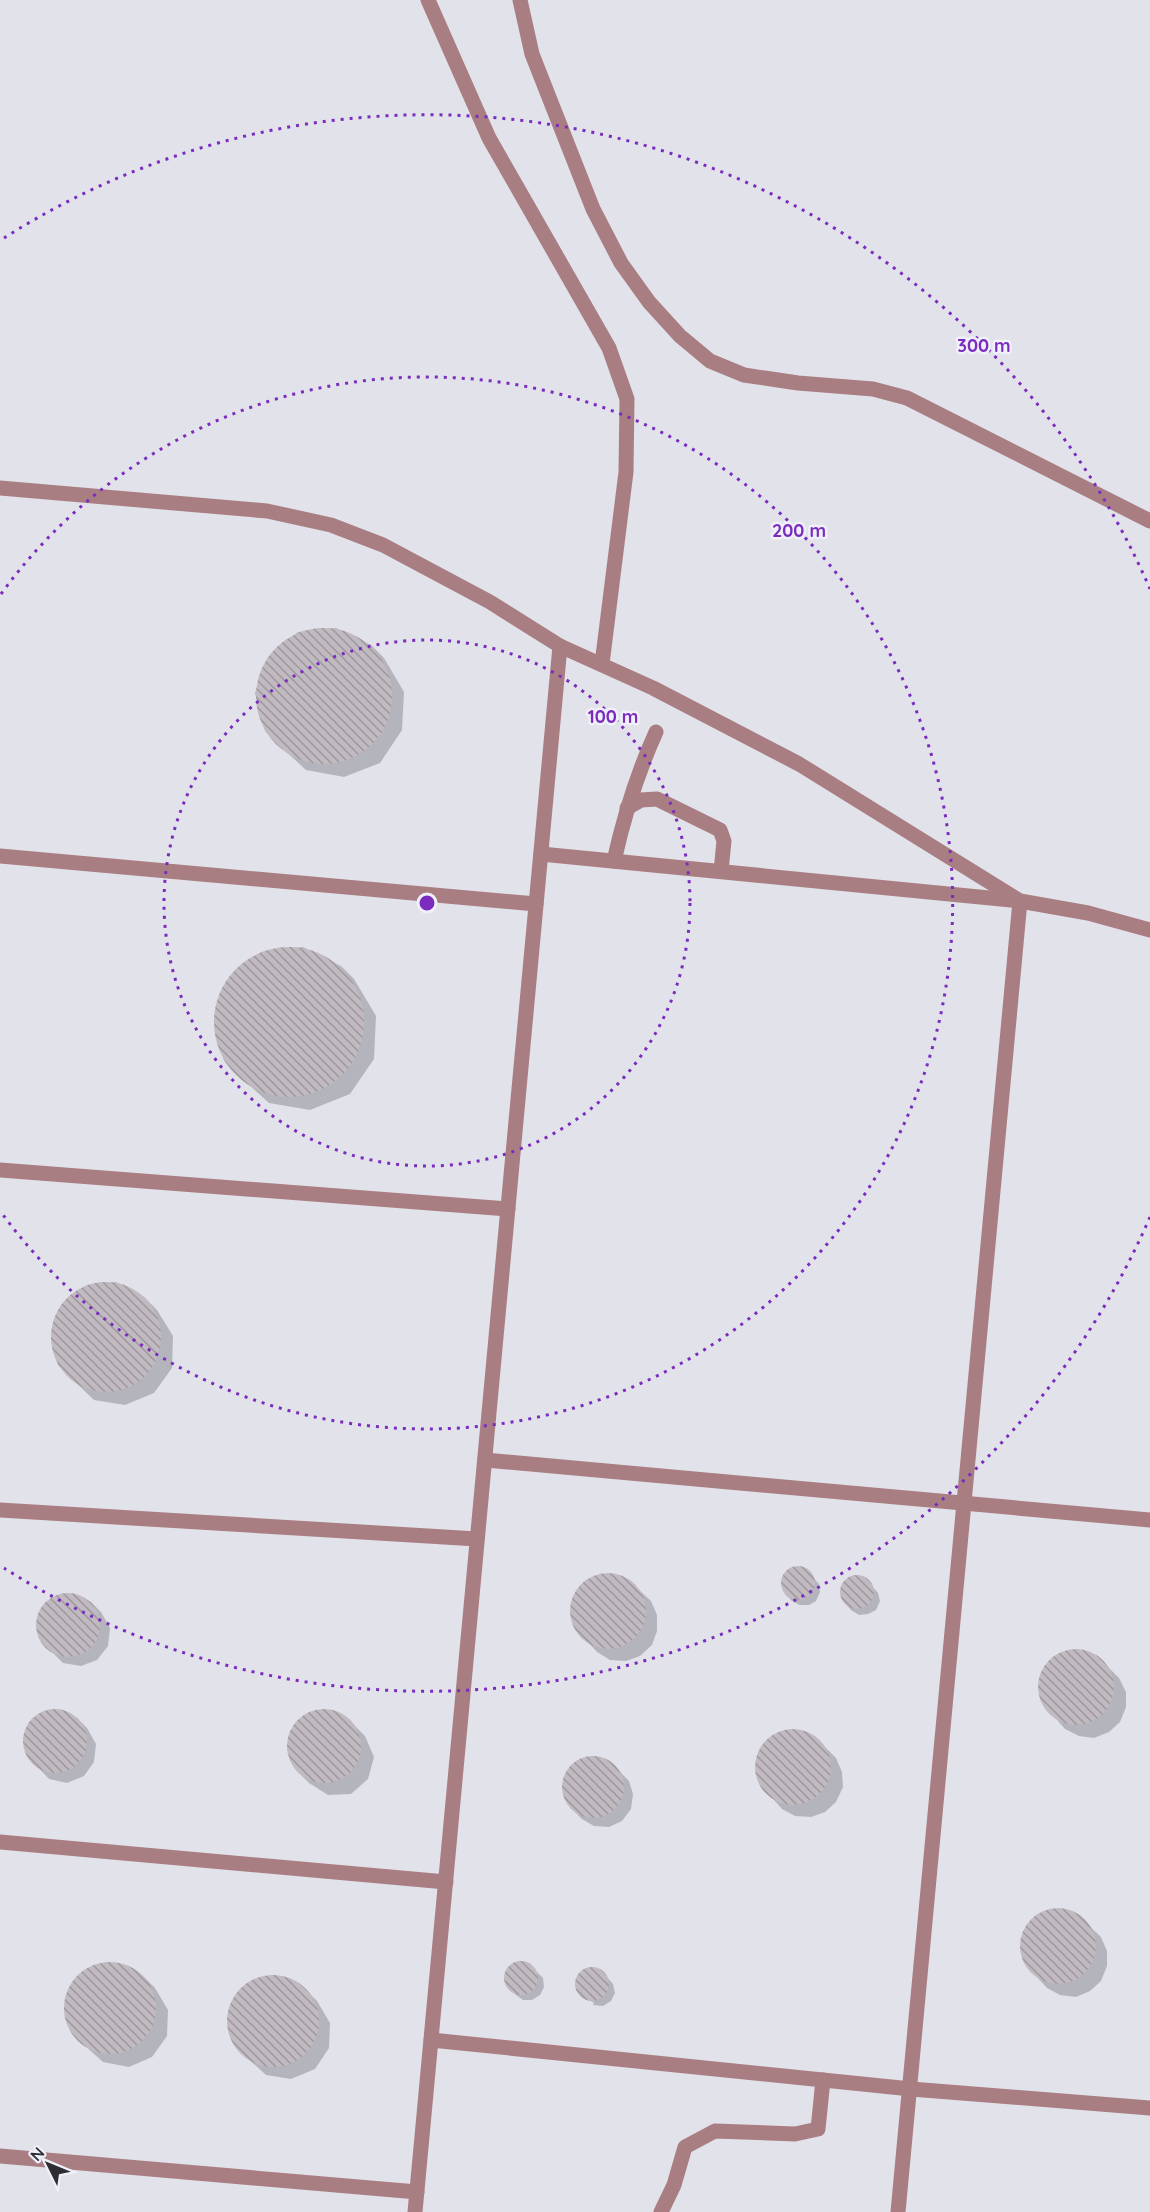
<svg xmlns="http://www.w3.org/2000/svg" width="1150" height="2212" viewBox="0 0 1150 2212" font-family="Quicksand,sans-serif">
<defs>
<pattern id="building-back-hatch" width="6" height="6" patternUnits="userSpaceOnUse" patternTransform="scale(1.5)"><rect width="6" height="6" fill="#c1bac1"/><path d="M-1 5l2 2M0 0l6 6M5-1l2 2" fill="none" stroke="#9d989d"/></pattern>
</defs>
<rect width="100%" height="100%" fill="#e2e2eb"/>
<g fill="#0003">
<polygon points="336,628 371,645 384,658 404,692 402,730 380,763 344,777 306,770 278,744 265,731 255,693 268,657 298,632"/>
<polygon points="303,947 341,966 354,979 376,1016 374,1059 350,1094 310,1110 269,1103 237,1074 224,1061 214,1019 228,979 261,952"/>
<polygon points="116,1282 144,1297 157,1310 173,1336 172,1368 154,1393 125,1405 94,1400 71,1378 58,1365 51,1335 61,1305 85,1286"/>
<polygon points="798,1567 806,1570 819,1584 820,1592 816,1601 809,1605 800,1605 792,1601 785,1594 782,1586 783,1577 789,1570"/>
<polygon points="611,1574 625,1578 637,1588 651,1601 657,1615 657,1631 652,1645 640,1656 626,1661 610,1660 597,1652 574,1627 571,1612 573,1597 582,1584 595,1576"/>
<polygon points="857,1576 866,1579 878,1593 880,1601 876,1610 868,1614 859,1615 851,1610 845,1603 841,1595 842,1586 848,1579"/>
<polygon points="75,1594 91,1602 101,1612 110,1628 108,1646 97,1660 81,1666 63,1663 40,1640 37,1623 43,1606 57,1595"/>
<polygon points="1079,1651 1094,1655 1106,1665 1119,1678 1126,1692 1126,1707 1120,1722 1109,1732 1094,1738 1079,1736 1065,1729 1043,1704 1039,1688 1042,1673 1051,1661 1064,1653"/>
<polygon points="61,1710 77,1718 87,1728 96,1744 94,1762 84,1776 67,1783 49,1779 34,1763 27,1756 23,1739 29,1722 44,1711"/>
<polygon points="333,1710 352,1723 365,1736 374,1757 368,1779 351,1794 328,1795 309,1783 296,1770 287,1749 293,1727 310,1712"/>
<polygon points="796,1730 811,1735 823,1745 836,1758 842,1772 843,1787 836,1802 825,1812 811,1817 795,1816 782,1809 759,1783 756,1768 759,1753 767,1740 781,1732"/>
<polygon points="594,1756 608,1761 619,1771 629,1781 633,1794 631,1809 622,1821 609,1827 594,1826 582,1819 572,1809 564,1797 563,1782 569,1769 580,1759"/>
<polygon points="1061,1910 1075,1914 1087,1924 1101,1937 1107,1951 1107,1966 1101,1981 1090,1991 1076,1997 1060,1995 1047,1988 1024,1963 1021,1948 1023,1932 1032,1920 1045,1912"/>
<polygon points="521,1962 530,1965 543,1978 544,1987 540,1995 532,2000 523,2000 516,1995 509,1989 505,1980 506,1971 513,1965"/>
<polygon points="119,1964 142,1975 155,1988 168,2010 167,2036 152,2057 129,2067 103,2062 84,2045 71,2031 65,2007 73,1983 93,1966"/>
<polygon points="592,1968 601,1970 613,1984 615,1993 611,2001 603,2006 593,2005 594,2003 580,1994 576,1986 578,1977 584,1970"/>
<polygon points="281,1976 304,1988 317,2001 330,2023 329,2048 315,2069 291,2079 266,2075 244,2055 234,2044 228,2019 236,1995 256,1979"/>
</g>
<g fill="url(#building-back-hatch)">
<circle cx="324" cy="696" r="68"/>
<circle cx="289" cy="1022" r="75"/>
<circle cx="106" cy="1337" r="55"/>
<circle cx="798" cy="1583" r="17"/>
<circle cx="608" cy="1611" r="38"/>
<circle cx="857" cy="1592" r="17"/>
<circle cx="68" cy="1625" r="32"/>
<circle cx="1076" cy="1687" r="38"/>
<circle cx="55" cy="1741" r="32"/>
<circle cx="324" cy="1746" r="37"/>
<circle cx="793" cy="1767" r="38"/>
<circle cx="593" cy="1787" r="31"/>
<circle cx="1058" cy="1946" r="38"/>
<circle cx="521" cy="1978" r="17"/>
<circle cx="110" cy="2008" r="46"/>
<circle cx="592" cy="1984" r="17"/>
<circle cx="273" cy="2021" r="46"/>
</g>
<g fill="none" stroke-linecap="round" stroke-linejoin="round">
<g stroke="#a97e82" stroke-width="15">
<polyline points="428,0 489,138 609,348 627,399 626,472 602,664"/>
<polyline points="520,0 532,54 593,209 621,263 649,302 680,336 710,361 744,375 798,383 873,389 907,398 1150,521"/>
<polyline points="0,488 267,511 331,525 383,545 490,602 560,646 653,688 799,764 1020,901 1088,913 1150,930"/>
<polyline points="627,808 641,800 657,799 720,830 724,841 721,871"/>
<polyline points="541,854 1020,901 898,2212"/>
<polyline points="0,856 536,904"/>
<path d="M614,861c10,-45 23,-87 42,-129"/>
<polyline points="0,1170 508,1209"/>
<polyline points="485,1460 1150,1520"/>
<polyline points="0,1510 477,1539"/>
<polyline points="0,1842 446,1882"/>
<polyline points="431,2040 911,2089 1150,2108"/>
<polyline points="0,2156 417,2192"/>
<polyline points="415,2212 560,646"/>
<polyline points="661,2212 674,2185 685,2147 715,2131 795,2134 818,2129 823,2080"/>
</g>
</g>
<g fill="none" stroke="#7b2cbf" stroke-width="3" stroke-dasharray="3 6">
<circle cx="427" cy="903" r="263"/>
<path d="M1 594A526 526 0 1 1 1 1212"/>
<path d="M1150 1217A788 788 0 0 1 4 1568M4 238A788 788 0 0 1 1150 589"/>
</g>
<circle cx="427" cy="903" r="9" fill="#7b2cbf" stroke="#eff0f9" stroke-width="3"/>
<g font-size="18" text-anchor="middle" font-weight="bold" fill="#7b2cbf" stroke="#eff0f9" stroke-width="5" stroke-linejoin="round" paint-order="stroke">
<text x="984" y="352">300 m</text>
<text x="799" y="537">200 m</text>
<text x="613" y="723">100 m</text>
</g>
<g transform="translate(48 2164) rotate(313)" stroke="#eff0f9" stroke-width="4.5" paint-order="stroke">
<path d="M0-4.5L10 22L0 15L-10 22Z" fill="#2e2e32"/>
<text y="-9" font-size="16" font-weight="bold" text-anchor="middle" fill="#2e2e32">N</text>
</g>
</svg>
